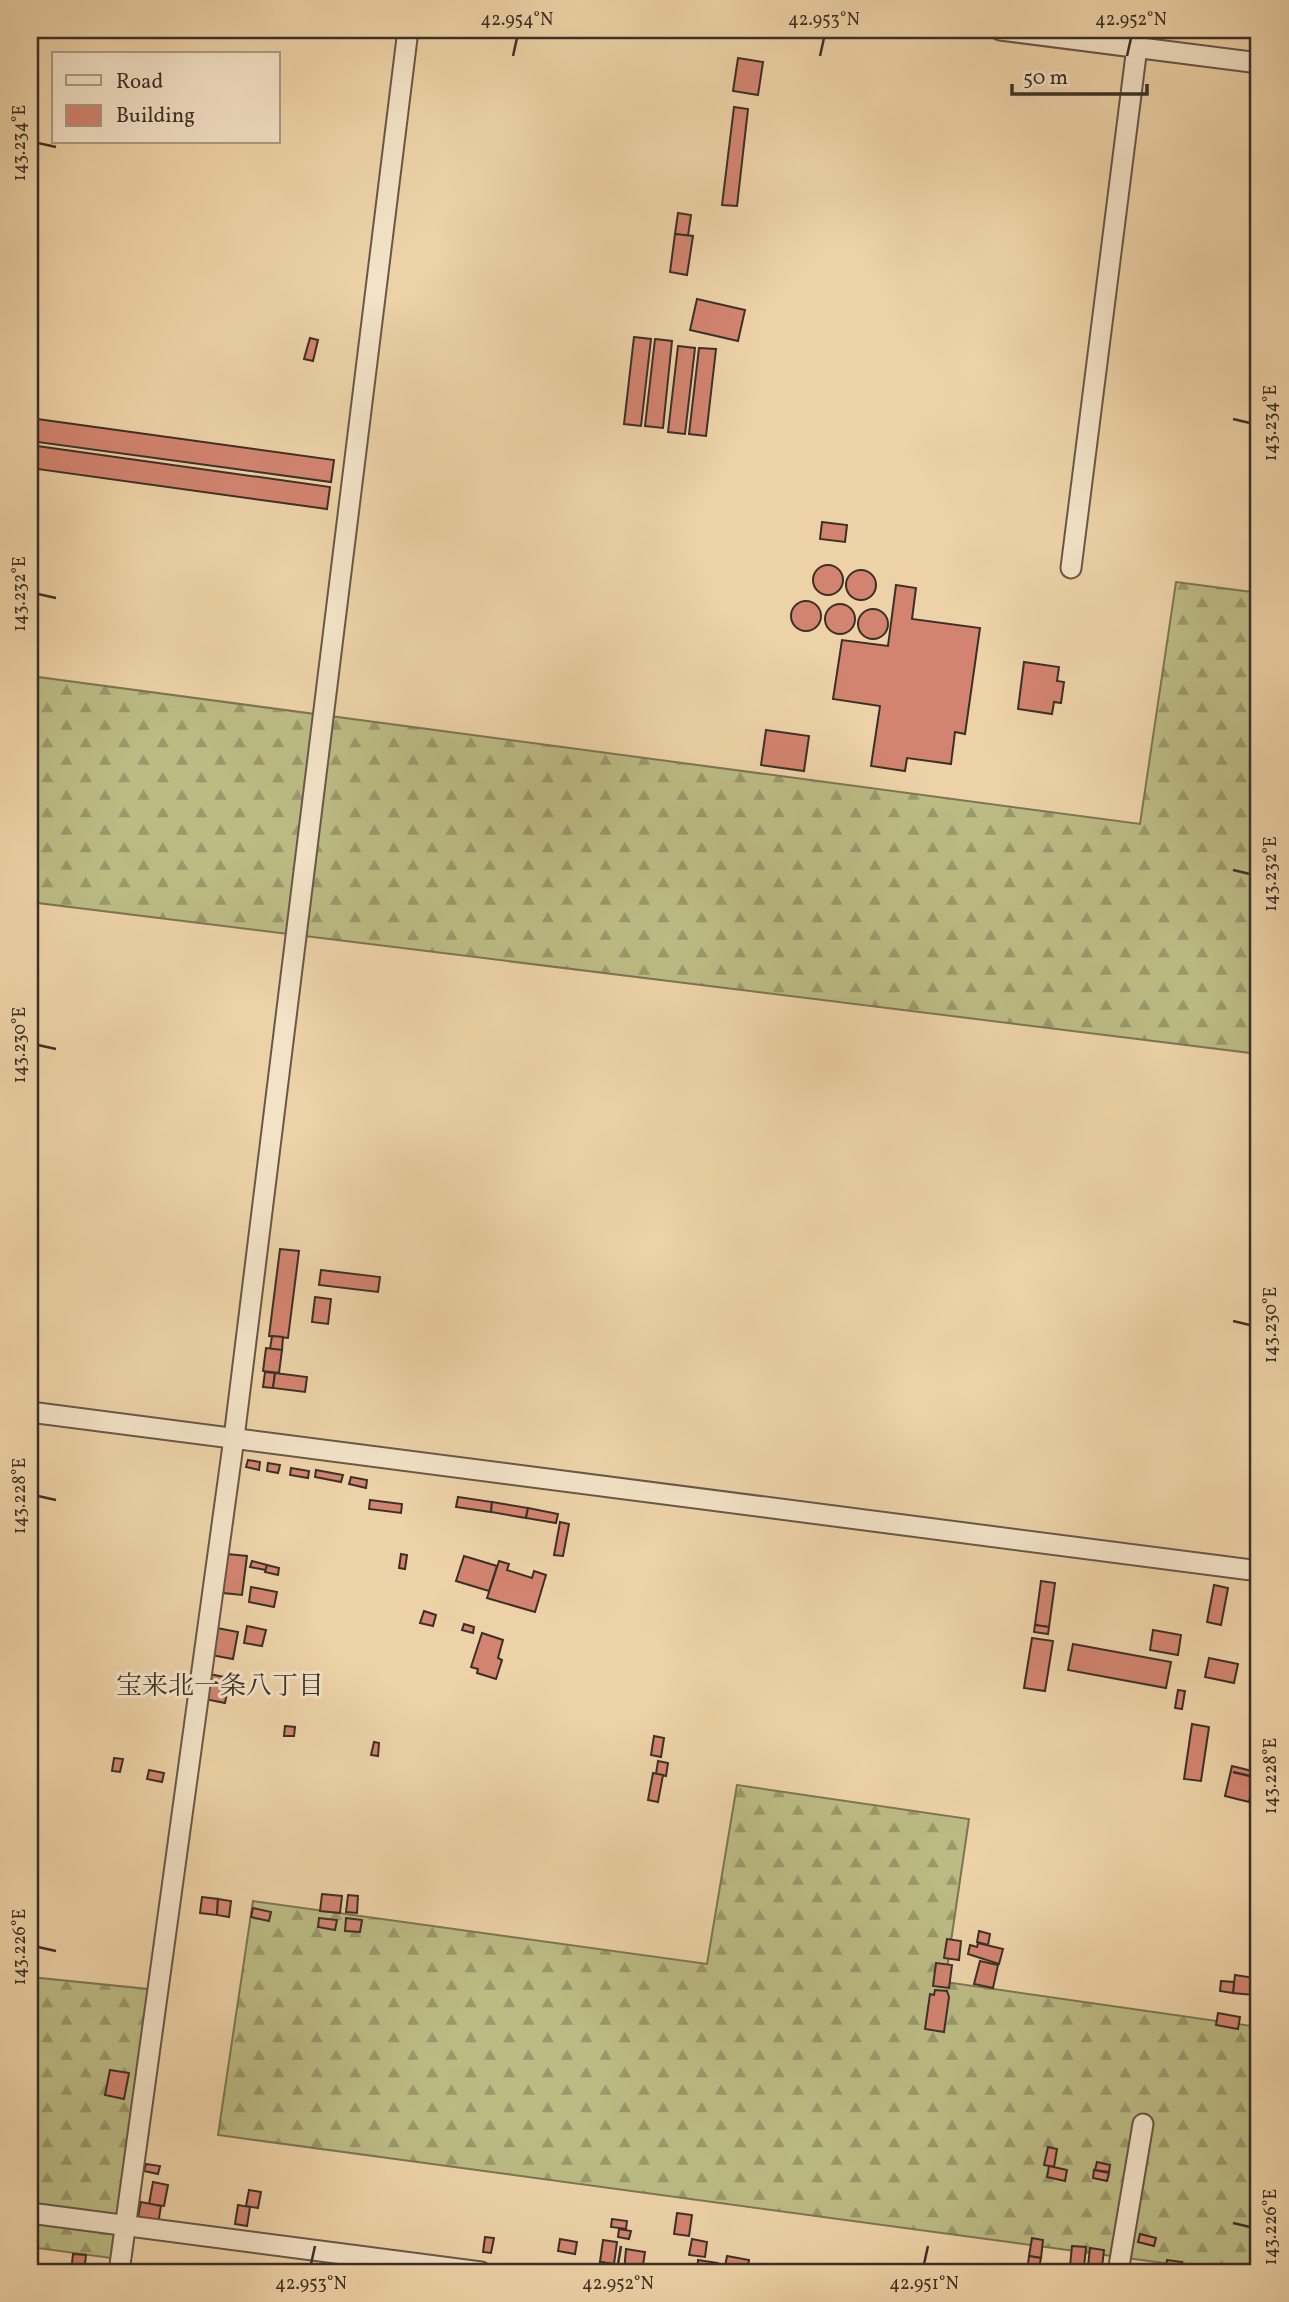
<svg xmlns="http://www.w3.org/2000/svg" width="1289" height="2302" viewBox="0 0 1289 2302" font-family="Vollkorn,'Noto Serif JP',serif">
<defs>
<pattern id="forest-firs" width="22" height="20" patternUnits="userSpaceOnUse" patternTransform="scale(1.75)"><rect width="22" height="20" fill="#bcbb84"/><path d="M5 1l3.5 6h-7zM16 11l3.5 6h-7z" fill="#9a986c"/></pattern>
</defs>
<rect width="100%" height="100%" fill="#edd2a7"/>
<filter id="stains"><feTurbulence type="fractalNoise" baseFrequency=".00286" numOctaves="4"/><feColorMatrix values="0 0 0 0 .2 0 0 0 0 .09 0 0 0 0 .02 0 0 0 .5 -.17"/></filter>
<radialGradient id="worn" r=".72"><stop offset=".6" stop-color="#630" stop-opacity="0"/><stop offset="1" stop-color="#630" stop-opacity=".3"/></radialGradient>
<g fill="url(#forest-firs)" stroke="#7c7656" stroke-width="2">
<polygon points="1176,582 1259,593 1259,1054 30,902 30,676 1140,824"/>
<polygon points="737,1785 969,1819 945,1982 1259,2027 1259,2272 1230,2272 218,2135 253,1901 707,1964"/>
<polygon points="30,1977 158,1990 118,2259 30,2247"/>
</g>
<g fill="#d38470" stroke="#3b3027" stroke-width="2">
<polygon points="738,58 763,62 758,95 733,91"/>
<polygon points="734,107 748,109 737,206 722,205"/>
<polygon points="678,213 691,215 688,236 675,234"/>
<polygon points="675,234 693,236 687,275 670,272"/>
<polygon points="697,299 745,310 738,341 690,330"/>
<polygon points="634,337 651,339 641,426 624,424"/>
<polygon points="310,338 318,340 313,361 304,359"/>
<polygon points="655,339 672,341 663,428 645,426"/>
<polygon points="678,346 695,348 685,434 668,432"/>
<polygon points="699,348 716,349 706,436 689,434"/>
<polygon points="30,418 334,460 331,482 30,441"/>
<polygon points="30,445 330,487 327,509 30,468"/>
<polygon points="822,522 847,525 845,542 820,539"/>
<circle cx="828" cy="580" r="15"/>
<circle cx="861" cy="585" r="15"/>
<polygon points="896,585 916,588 912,619 980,628 965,734 955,732 951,764 907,758 905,771 871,766 880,706 833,699 842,640 888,646"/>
<circle cx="806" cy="616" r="15"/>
<circle cx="840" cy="619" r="15"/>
<circle cx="873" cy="624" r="15"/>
<polygon points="1024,662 1059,667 1057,681 1064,682 1061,703 1054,702 1052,714 1018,709"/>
<polygon points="766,730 809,736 804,771 761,765"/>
<polygon points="280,1249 299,1251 288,1338 269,1336"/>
<polygon points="321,1270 380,1277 378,1292 319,1285"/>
<polygon points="315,1297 331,1299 328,1324 312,1322"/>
<polygon points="272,1336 283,1337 282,1350 270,1349"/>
<polygon points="266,1348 282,1350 279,1373 263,1371"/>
<polygon points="265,1372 275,1373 273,1388 263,1387"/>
<polygon points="275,1373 307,1377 305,1392 273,1388"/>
<polygon points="248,1460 260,1462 259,1470 246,1467"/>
<polygon points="268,1463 280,1465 278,1473 267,1471"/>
<polygon points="291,1468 309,1471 308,1478 290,1475"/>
<polygon points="316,1470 343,1475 341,1482 315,1477"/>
<polygon points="351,1477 367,1480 366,1488 349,1484"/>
<polygon points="458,1497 492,1502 491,1512 456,1507"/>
<polygon points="370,1500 402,1504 401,1513 369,1509"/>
<polygon points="492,1502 528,1508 526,1518 491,1512"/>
<polygon points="528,1508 558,1514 556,1523 526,1518"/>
<polygon points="560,1522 569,1524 563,1556 554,1555"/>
<polygon points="227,1554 247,1556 242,1595 223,1593"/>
<polygon points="401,1554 407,1555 405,1569 399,1568"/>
<polygon points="464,1556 497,1566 489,1591 456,1581"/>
<polygon points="252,1561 267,1565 266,1570 250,1567"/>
<polygon points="499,1561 509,1564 507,1570 532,1578 534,1571 546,1575 535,1612 487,1598"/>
<polygon points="267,1565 279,1568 278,1575 265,1572"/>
<polygon points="1041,1581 1055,1583 1049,1627 1035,1625"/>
<polygon points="1214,1585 1228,1588 1221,1625 1207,1622"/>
<polygon points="251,1587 277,1592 274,1607 249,1602"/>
<polygon points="424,1611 436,1615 433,1626 420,1623"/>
<polygon points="464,1624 474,1627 473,1633 462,1630"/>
<polygon points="1035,1625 1049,1627 1048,1634 1034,1632"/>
<polygon points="247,1626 266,1630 262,1646 244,1643"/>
<polygon points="217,1628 238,1632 233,1659 211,1655"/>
<polygon points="1153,1630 1181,1635 1178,1655 1150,1650"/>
<polygon points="482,1633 503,1640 498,1658 502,1660 496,1679 477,1673 478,1669 471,1667"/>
<polygon points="1032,1638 1053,1641 1045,1691 1024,1688"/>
<polygon points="1259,1640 1259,1685 1250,1683"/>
<polygon points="1073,1644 1171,1662 1166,1688 1068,1670"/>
<polygon points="1209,1658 1238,1664 1234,1683 1205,1677"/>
<polygon points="209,1674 230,1678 225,1703 205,1699"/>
<polygon points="1178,1690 1185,1691 1182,1709 1175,1708"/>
<polygon points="1192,1724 1209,1727 1201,1781 1184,1779"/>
<polygon points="285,1726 295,1727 294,1736 284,1736"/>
<polygon points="654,1736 664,1738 661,1757 651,1755"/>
<polygon points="374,1742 379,1743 378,1756 371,1755"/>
<polygon points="114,1758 123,1759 120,1772 112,1771"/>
<polygon points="658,1761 668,1763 666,1776 656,1774"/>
<polygon points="1232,1766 1256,1772 1249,1802 1225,1796"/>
<polygon points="149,1770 164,1773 162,1782 147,1779"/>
<polygon points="653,1773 663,1775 658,1802 648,1800"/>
<polygon points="322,1894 342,1896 340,1913 320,1911"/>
<polygon points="348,1895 358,1896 357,1913 346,1912"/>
<polygon points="202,1897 218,1899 217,1915 200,1913"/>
<polygon points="218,1899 231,1901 229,1917 217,1915"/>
<polygon points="253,1908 271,1912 269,1921 251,1917"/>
<polygon points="319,1918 337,1920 335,1930 318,1927"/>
<polygon points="346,1918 362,1920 360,1932 345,1931"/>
<polygon points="979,1931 990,1934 988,1945 977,1942"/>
<polygon points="947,1939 961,1941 959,1960 944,1958"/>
<polygon points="978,1943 1003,1949 999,1964 968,1954 970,1945 977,1947"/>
<polygon points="980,1961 998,1965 993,1988 974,1984"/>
<polygon points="936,1963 952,1965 949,1988 933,1986"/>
<polygon points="1235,1975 1255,1978 1253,1995 1233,1993"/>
<polygon points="1221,1981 1234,1982 1233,1993 1220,1991"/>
<polygon points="935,1990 947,1991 949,1997 944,2032 925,2029 930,1994 934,1995"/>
<polygon points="1218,2013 1240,2017 1238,2029 1216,2025"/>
<polygon points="110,2070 129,2073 124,2099 105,2095"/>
<polygon points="1048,2147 1057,2149 1054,2167 1044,2165"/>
<polygon points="1097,2162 1110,2165 1109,2172 1095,2170"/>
<polygon points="146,2164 160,2166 158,2174 144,2171"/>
<polygon points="1049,2166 1067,2170 1065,2181 1047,2177"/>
<polygon points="1256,2166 1259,2166 1259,2207 1251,2206"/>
<polygon points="1094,2170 1109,2173 1107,2181 1093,2178"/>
<polygon points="153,2182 168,2185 164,2206 149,2204"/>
<polygon points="249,2190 261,2192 258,2208 246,2206"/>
<polygon points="141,2202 161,2206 156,2236 135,2232"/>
<polygon points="238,2205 250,2207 247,2226 235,2224"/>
<polygon points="677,2213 692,2215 689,2236 674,2234"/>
<polygon points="612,2219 627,2221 626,2229 611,2227"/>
<polygon points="619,2229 631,2231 629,2239 618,2237"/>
<polygon points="1140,2234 1156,2238 1154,2246 1138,2242"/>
<polygon points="485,2237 494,2238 491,2253 483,2252"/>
<polygon points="1032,2238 1043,2240 1041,2258 1029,2256"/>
<polygon points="560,2239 577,2242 575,2254 558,2251"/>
<polygon points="692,2239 707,2242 705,2257 689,2255"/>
<polygon points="603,2240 617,2242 614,2264 600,2262"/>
<polygon points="1072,2246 1086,2247 1084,2267 1070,2266"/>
<polygon points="1090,2248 1104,2250 1102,2267 1088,2266"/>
<polygon points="626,2249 645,2252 642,2272 624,2272"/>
<polygon points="73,2254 86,2255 84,2272 71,2272"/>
<polygon points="727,2256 749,2260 747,2272 724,2272"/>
<polygon points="1029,2256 1041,2258 1038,2272 1027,2272"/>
<polygon points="698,2260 718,2263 717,2272 697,2272"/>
<polygon points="1167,2260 1182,2262 1181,2269 1166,2266"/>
<polygon points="600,2262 619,2265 618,2272 599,2272"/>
</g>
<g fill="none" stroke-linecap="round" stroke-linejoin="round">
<g stroke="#685847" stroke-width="23">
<g id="minor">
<polyline points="1000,30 1259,63"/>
<polyline points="1071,568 1137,47"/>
<polyline points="30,1412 1259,1571"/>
<polyline points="30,2213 481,2272"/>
<polyline points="119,2272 234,1438 408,30"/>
<polyline points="1118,2272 1143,2124"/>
</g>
</g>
<use href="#minor" stroke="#f3e2c6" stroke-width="19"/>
</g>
<path fill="none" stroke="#3b3027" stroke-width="2.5" d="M513,56l4,-18M820,56l4,-18M1127,56l4,-18M38,143l18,4M1233,419l17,4M38,594l18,4M1233,870l17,4M38,1045l18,4M1233,1321l17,4M38,1496l18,4M1233,1772l17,4M38,1947l18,4M1233,2223l17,4M311,2264l4,-18M618,2264l3,-18M924,2264l4,-18"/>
<g text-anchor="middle" stroke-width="6" stroke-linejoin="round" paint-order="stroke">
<g font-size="26" fill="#3b3027" stroke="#f3e2c6">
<text x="220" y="1694">宝来北一条八丁目</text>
</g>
</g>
<rect width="1289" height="2302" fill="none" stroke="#edd2a7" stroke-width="77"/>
<rect x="52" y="52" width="228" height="91" fill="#f3e2c6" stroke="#a99b86" stroke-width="2"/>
<rect x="66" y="75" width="35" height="10" fill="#f3e2c6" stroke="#a99b86" stroke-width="2"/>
<text x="116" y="88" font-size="21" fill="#3b3027">Road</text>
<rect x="66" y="105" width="35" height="21" fill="#d38470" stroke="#a99b86" stroke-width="2"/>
<text x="116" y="122" font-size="21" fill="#3b3027">Building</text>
<path d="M1012 84v10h135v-10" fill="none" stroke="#3b3027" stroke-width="3.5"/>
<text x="1023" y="84" font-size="21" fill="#3b3027" stroke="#f3e2c6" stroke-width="5" paint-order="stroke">50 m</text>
<rect x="38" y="38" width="1212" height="2226" fill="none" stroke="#3b3027" stroke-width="2.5"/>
<g font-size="18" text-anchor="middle" fill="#3b3027">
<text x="517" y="25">42.954°N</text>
<text x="824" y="25">42.953°N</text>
<text x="1131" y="25">42.952°N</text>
<text transform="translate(19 143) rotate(-90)" y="6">143.234°E</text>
<text transform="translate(1270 423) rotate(-90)" y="6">143.234°E</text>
<text transform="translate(19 594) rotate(-90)" y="6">143.232°E</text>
<text transform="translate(1270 874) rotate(-90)" y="6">143.232°E</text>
<text transform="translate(19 1045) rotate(-90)" y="6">143.230°E</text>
<text transform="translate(1270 1325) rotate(-90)" y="6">143.230°E</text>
<text transform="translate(19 1496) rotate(-90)" y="6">143.228°E</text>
<text transform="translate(1270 1776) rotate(-90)" y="6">143.228°E</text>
<text transform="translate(19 1947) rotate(-90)" y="6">143.226°E</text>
<text transform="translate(1270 2227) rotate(-90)" y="6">143.226°E</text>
<text x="311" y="2289">42.953°N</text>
<text x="618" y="2289">42.952°N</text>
<text x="924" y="2289">42.951°N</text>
</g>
<rect width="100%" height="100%" filter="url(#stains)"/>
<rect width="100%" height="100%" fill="url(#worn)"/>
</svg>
